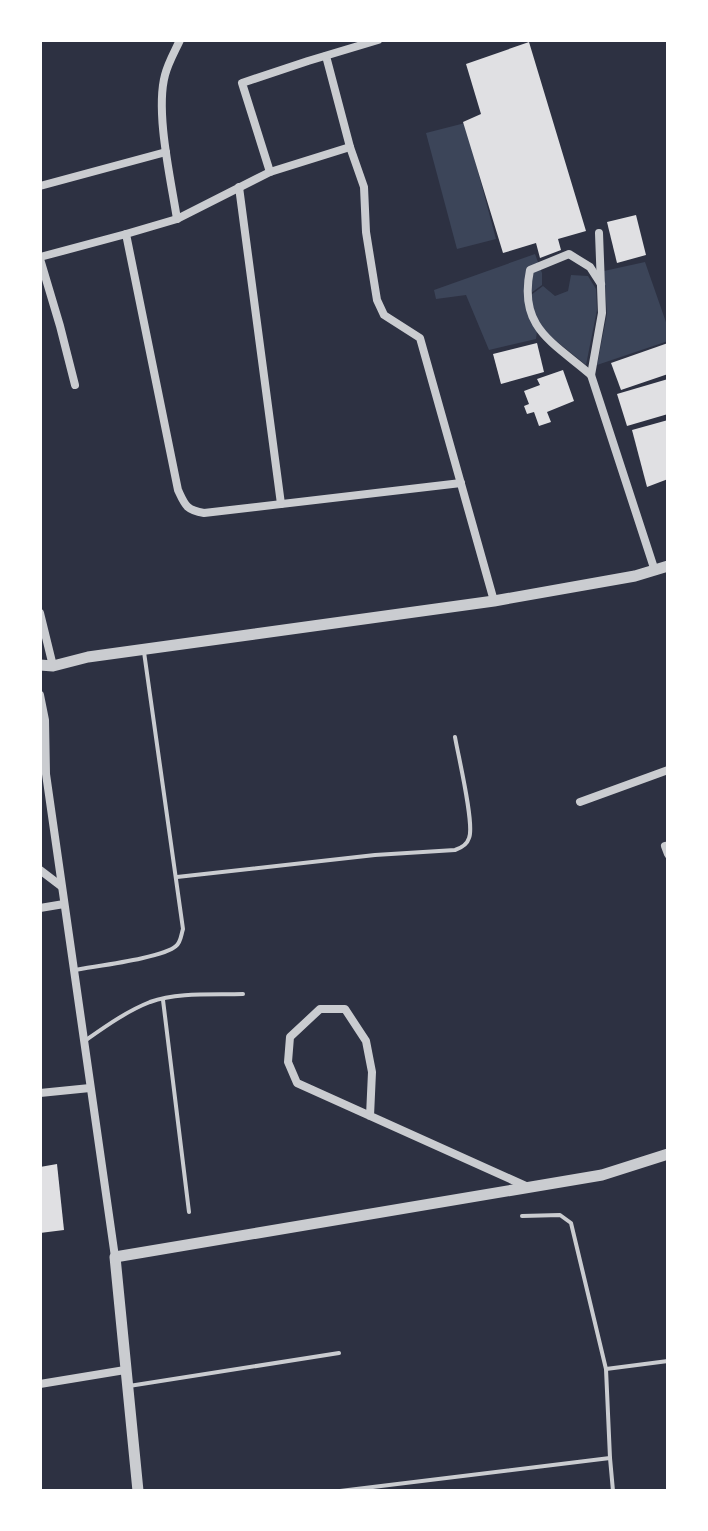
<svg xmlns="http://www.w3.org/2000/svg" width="708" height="1531" viewBox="0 0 708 1531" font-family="Overpass,sans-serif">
<rect width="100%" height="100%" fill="#2d3142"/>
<g fill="#3c4559">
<polygon points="465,123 496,239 457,249 426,133"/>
<polygon points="535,254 542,273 542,285 531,293 531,295 543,286 555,296 568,291 571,275 588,276 596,289 597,310 586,365 545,332 537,331 536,339 489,350 466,295 436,299 434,290"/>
<polygon points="645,262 668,328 668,341 597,365 607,314 604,271"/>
</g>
<g fill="#e0e0e3">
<polygon points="529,42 586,231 558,239 561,250 540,258 536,243 503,253 463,122 481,114 466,64"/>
<polygon points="636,215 646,255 617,263 607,222"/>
<polygon points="537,343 544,372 501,384 493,354"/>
<polygon points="668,343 668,374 621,390 611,363"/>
<polygon points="563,370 574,401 547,412 551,422 539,426 534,412 527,414 524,406 529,404 524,391 540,385 537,379"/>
<polygon points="668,379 668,414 627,426 617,394"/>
<polygon points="668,420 668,479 647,487 632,430"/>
<polygon points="57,1164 64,1230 40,1233 40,1167"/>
</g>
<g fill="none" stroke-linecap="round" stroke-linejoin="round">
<g stroke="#caccd0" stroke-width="4">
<path d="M177,877l198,-22 80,-5c6,-2 12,-5 14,-12 6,-13 -11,-83 -14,-101"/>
<path d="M75,970c20,-4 88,-12 101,-24 5,-4 5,-11 7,-17l-39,-277"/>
<polyline points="163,1000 189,1212"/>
<path d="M86,1040c20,-14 41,-29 64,-38 28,-10 64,-7 93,-8"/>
<polyline points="522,1216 560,1215 571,1223 606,1369 610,1458 613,1491"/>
<polyline points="606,1369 668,1361"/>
<polyline points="129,1386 339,1353"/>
<polyline points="340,1491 610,1458"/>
</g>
<g stroke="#caccd0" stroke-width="8">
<polyline points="326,56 350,147 364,187 366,232 377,300 384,315 420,338 494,601"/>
<path d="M350,147l-80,25 -93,47 -51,15 52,256c7,15 8,20 26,23l257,-30"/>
<polyline points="270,172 242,83 308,61 378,40"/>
<polyline points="40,186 166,152"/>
<polyline points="239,187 281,504"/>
<path d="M177,219c-6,-39 -22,-107 -12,-144 3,-12 10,-24 15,-35"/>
<polyline points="599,233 602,313 591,375 655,571"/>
<polyline points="40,257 126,234"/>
<polyline points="40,259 60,326 75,385"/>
<path d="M591,375c-38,-33 -73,-47 -61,-105l39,-16 21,13 11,17"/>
<polyline points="40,613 53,666"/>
<polyline points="40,695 45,720 46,774 115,1257"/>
<polyline points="580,802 668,770"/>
<polyline points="665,846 668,854"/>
<polyline points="40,870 61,886"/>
<polyline points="40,908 64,904"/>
<polyline points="40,1093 90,1088"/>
<polyline points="370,1116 372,1072 366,1041 345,1009 320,1009 290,1037 288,1062 297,1083 528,1187"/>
<polyline points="40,1384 125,1370"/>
</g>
<g stroke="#caccd0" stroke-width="11">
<polyline points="40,665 53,666 88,657 494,601 635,576 668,566"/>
<polyline points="138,1491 115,1257 602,1175 668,1154"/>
</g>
</g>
<rect width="708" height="1531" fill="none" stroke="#ffffff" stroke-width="84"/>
</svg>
